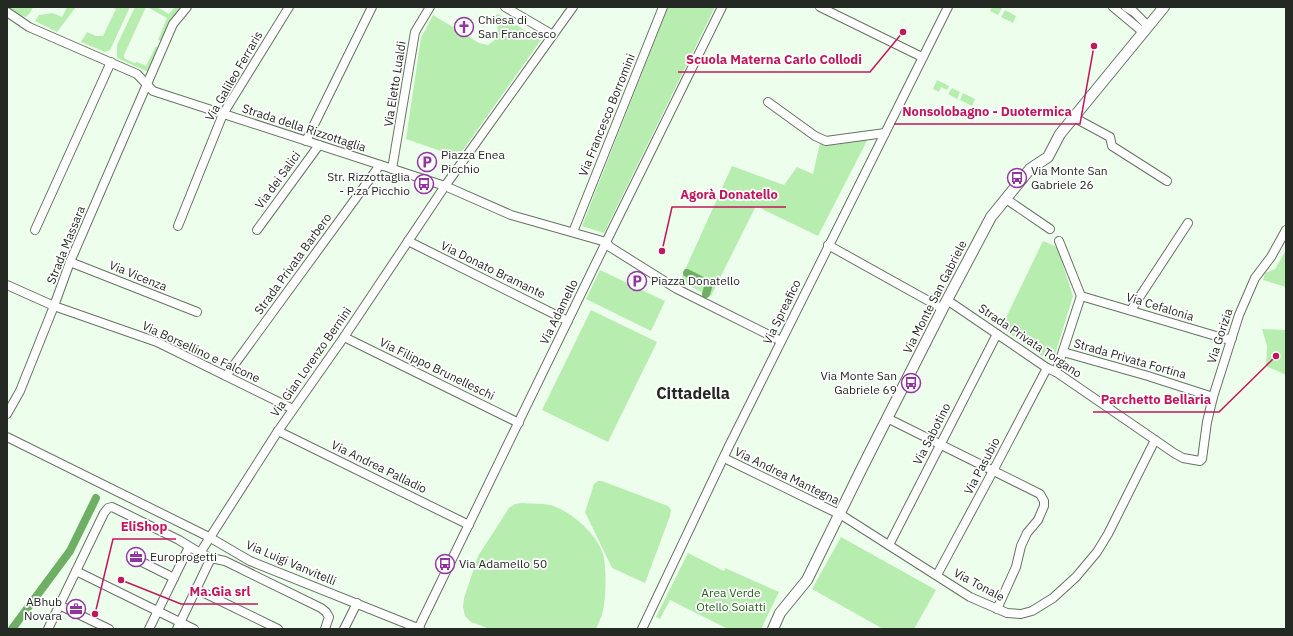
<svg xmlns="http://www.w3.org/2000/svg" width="1293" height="636" viewBox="0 0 1293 636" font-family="'IBM Plex Sans',sans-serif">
<rect width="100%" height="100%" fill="#eefeec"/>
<g fill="#b7edaf">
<polygon points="9,7 33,7 30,13 26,17 21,16"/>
<polygon points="67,7 76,7 57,32 35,21 39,15 53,13 62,17"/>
<polygon points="112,7 130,7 110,50 105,52 81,42 87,32 96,36 103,36 116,9"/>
<polygon points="135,7 146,7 124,55 124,58 134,63 137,62 146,66 156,46 159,48 148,72 117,58 117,45"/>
<polygon points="147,7 157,7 169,14 175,7 182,7 171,20 162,41 158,40 167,18"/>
<polygon points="668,7 715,7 604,233 582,226"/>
<polygon points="992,7 999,7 1002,8 998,15 990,11"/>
<polygon points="1005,10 1016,16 1013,23 1001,17"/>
<polygon points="498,14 541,40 458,157 406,139 421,38 433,15 479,43 488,45 497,38 498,28 492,18"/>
<polygon points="937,80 949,86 947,90 941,87 939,92 933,89"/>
<polygon points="952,88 960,92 957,99 948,94"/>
<polygon points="963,93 975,99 972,106 960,100"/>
<path d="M869,137l-51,99 -62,-30 -45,90 -3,-1c8,-15 0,-16 -13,-22l-2,5 13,6 -2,9 -24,-12 52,-115 52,19 13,-18 16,7 7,-31c16,5 33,-2 49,-6z"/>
<polygon points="1043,241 1057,247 1073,296 1053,361 1051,362 1001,328"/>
<polygon points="1286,250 1286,287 1263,280 1265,273 1275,269"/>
<polygon points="600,270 665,301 651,331 586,299"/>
<polygon points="591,310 657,342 608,442 542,410"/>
<polygon points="1262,329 1286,330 1286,375 1266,366 1267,346"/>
<polygon points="598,481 602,481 668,506 671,510 670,516 645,583 612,568 585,512 594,484"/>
<path d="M522,503c9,1 19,0 28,2 20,5 47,29 53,49 4,14 3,47 -1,61 -2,5 -4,9 -6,14h-106l-19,-7 -6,-6 -2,-9 1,-9 14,-42 31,-48 6,-4z"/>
<polygon points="841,537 936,590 914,629 883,629 812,589"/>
<polygon points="688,553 724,571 725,568 779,592 761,629 728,629 670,600 660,619 656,617"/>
</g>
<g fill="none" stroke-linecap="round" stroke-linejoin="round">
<g stroke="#6faf65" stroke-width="8">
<polyline points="687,273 709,284 706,294"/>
<polyline points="12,629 70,551 96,498"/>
</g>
<g stroke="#667363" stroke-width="10">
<g id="minor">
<polyline points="505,7 553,35"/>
<polyline points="820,7 922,57"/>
<polyline points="1113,7 1143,32"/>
<polyline points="1126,7 1134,12 1148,26"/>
<polyline points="7,12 29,27 137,74 153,91 445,186 511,215 606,242"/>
<polyline points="768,102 815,136 826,141 885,133"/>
<polyline points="1073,117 1110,137 1112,146 1167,181"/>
<polyline points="306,141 372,7"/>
<polyline points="392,169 415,32 430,7"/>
<polyline points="1006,199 1050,229"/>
<polyline points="178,226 223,114 289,7"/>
<polyline points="35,230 111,62"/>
<polyline points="257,230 319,145"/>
<polyline points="573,232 663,7"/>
<polyline points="408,241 568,321"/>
<polyline points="1059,241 1081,296"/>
<polyline points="606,242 610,247 677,289 781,341"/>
<polyline points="828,245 943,309"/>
<polyline points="70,262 197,312"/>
<polyline points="7,285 54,306 157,342 293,409"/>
<polyline points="947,300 1047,368 1056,372 1174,453 1183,458 1200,461 1202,459 1207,422 1213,397 1239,315 1255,278 1271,257 1286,230"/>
<polyline points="1131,310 1188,223"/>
<polyline points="344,337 519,423"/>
<polyline points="1063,352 1148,376 1213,397"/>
<polyline points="1056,372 1081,296 1226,339 1232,338"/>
<polyline points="226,376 380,165"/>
<polyline points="7,414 20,391 54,306 70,262 173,24 187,7"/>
<polyline points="887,418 1040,494 1044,501 1044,506 1038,520 1027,533 1021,546 1016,567 997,609"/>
<polyline points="278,431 469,525"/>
<polyline points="7,437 209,537 250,561 420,629"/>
<polyline points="724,458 843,516 970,597 1007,613 1021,614 1032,611 1053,598 1076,577 1097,552 1108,534 1155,440"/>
<polyline points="889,545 997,334"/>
<polyline points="200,553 278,431 344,337 445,186 573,7"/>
<polyline points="134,558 174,578"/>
<polyline points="76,571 194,629"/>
<polyline points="937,575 993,471 1047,368"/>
<polyline points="196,589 278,629"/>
<polyline points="59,605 109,629"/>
<polyline points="48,629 104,513 108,508 112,507 179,540 200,553 211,558 225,561 321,608 326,612 329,617 325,629"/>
<polyline points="149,629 189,547"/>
<polyline points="177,629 211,558"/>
<polyline points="344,629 357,603"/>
<polyline points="418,629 611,232 722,7"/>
<polyline points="642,629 728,448 948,7"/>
</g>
</g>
<g stroke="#667363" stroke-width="12">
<polyline id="tertiary" points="773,629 780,613 807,580 862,468 947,300 991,217 1030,169 1048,157 1060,134 1164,7"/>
</g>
<use href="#minor" stroke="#fff" stroke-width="8"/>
<use href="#tertiary" stroke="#fff" stroke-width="10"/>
</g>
<defs>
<g id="church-ring" transform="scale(1)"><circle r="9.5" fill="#fff" stroke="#9136a1" stroke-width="1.5"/><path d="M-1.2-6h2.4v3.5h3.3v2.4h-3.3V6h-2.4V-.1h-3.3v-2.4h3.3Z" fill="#9136a1"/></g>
<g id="parking-ring" transform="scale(1)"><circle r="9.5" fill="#fff" stroke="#9136a1" stroke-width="1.5"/><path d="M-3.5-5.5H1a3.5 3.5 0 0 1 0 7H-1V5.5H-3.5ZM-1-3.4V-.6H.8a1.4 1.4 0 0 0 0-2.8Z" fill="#9136a1"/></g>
<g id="bus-ring" transform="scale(1)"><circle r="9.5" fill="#fff" stroke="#9136a1" stroke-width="1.5"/><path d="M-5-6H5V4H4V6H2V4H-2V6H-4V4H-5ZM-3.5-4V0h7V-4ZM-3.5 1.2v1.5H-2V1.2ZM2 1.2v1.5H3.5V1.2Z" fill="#9136a1"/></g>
<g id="office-ring" transform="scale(1)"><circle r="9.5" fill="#fff" stroke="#9136a1" stroke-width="1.5"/><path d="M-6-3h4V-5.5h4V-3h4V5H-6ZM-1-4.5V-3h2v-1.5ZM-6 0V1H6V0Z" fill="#9136a1"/></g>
</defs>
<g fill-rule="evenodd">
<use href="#church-ring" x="464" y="27"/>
<use href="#parking-ring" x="427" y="162"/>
<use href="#bus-ring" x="1017" y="178"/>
<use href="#bus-ring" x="424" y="184"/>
<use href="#parking-ring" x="637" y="281"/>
<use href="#bus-ring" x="911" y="383"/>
<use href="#office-ring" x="136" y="557"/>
<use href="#bus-ring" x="445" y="564"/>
<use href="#office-ring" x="76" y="609"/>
</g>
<g text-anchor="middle" stroke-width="3.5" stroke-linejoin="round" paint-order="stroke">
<g font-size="12" fill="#242a23" stroke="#fff" text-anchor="start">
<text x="478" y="24">Chiesa di<tspan x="478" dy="14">San Francesco</tspan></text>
<text x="441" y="159">Piazza Enea<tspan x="441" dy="14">Picchio</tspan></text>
<text x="1031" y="175">Via Monte San<tspan x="1031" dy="14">Gabriele 26</tspan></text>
<text x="410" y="181" text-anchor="end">Str. Rizzottaglia<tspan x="410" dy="14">- P.za Picchio</tspan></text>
<text x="651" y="285">Piazza Donatello</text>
<text x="897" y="380" text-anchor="end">Via Monte San<tspan x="897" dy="14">Gabriele 69</tspan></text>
<text x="150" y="561">Europrogetti</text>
<text x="459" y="568">Via Adamello 50</text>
<text x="62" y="606" text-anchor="end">ABhub<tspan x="62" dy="14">Novara</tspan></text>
</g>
<g font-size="12" fill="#242a23" stroke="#fff">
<text transform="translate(234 76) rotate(-60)" y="4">Via Galileo Ferraris</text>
<text transform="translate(395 84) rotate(-81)" y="4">Via Eletto Lualdi</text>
<text transform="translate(607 115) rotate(-68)" y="4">Via Francesco Borromini</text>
<text transform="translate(304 128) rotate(18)" y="4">Strada della Rizzottaglia</text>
<text transform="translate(278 180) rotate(-54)" y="4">Via dei Salici</text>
<text transform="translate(66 245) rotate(-68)" y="4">Strada Massara</text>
<text transform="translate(293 264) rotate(-54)" y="4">Strada Privata Barbero</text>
<text transform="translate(493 270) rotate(26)" y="4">Via Donato Bramante</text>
<text transform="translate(138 276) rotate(22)" y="4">Via Vicenza</text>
<text transform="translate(935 297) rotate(-63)" y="4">Via Monte San Gabriele</text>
<text transform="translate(1160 307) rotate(17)" y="4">Via Cefalonia</text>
<text transform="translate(559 312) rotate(-64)" y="4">Via Adamello</text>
<text transform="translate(782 312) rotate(-64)" y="4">Via Spreafico</text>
<text transform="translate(1220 336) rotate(-72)" y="4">Via Gorizia</text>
<text transform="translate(1030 341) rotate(34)" y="4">Strada Privata Torgano</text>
<text transform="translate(201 352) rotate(25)" y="4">Via Borsellino e Falcone</text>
<text transform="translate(1130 359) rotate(16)" y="4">Strada Privata Fortina</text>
<text transform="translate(311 362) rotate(-55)" y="4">Via Gian Lorenzo Bernini</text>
<text transform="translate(437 369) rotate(26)" y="4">Via Filippo Brunelleschi</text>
<text transform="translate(932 434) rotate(-63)" y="4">Via Sabotino</text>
<text transform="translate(982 466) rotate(-62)" y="4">Via Pasubio</text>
<text transform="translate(379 467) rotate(26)" y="4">Via Andrea Palladio</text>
<text transform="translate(787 476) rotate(26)" y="4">Via Andrea Mantegna</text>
<text transform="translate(291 563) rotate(23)" y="4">Via Luigi Vanvitelli</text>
<text transform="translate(979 585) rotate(28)" y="4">Via Tonale</text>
</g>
<g font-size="12" fill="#24631c" stroke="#fff">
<text x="731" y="597">Area Verde<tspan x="731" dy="14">Otello Soiatti</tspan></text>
</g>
<g font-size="16" font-weight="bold" fill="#242a23" stroke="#fff">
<text x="693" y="399">Cittadella</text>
</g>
</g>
<path fill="none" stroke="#c2185b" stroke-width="1.5" d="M903 32L870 72H678M1094 46L1080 124H894M662 251L672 207H786M1276 356L1219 412H1093M95 614L113 539H176M121 580L181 604H258"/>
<g fill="#c2185b" stroke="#fff" stroke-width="1.5">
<circle cx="903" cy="32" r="4"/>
<circle cx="1094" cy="46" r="4"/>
<circle cx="662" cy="251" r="4"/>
<circle cx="1276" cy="356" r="4"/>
<circle cx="95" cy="614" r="4"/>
<circle cx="121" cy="580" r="4"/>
</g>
<g font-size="13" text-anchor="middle" font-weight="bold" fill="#c2185b" stroke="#fff" stroke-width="3.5" stroke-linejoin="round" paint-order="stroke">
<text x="774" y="64">Scuola Materna Carlo Collodi</text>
<text x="987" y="116">Nonsolobagno - Duotermica</text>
<text x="729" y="199">Agorà Donatello</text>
<text x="1156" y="404">Parchetto Bellaria</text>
<text x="144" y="531">EliShop</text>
<text x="220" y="596">Ma.Gia srl</text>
</g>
<rect width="1293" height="636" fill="none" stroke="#242a23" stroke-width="16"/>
</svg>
